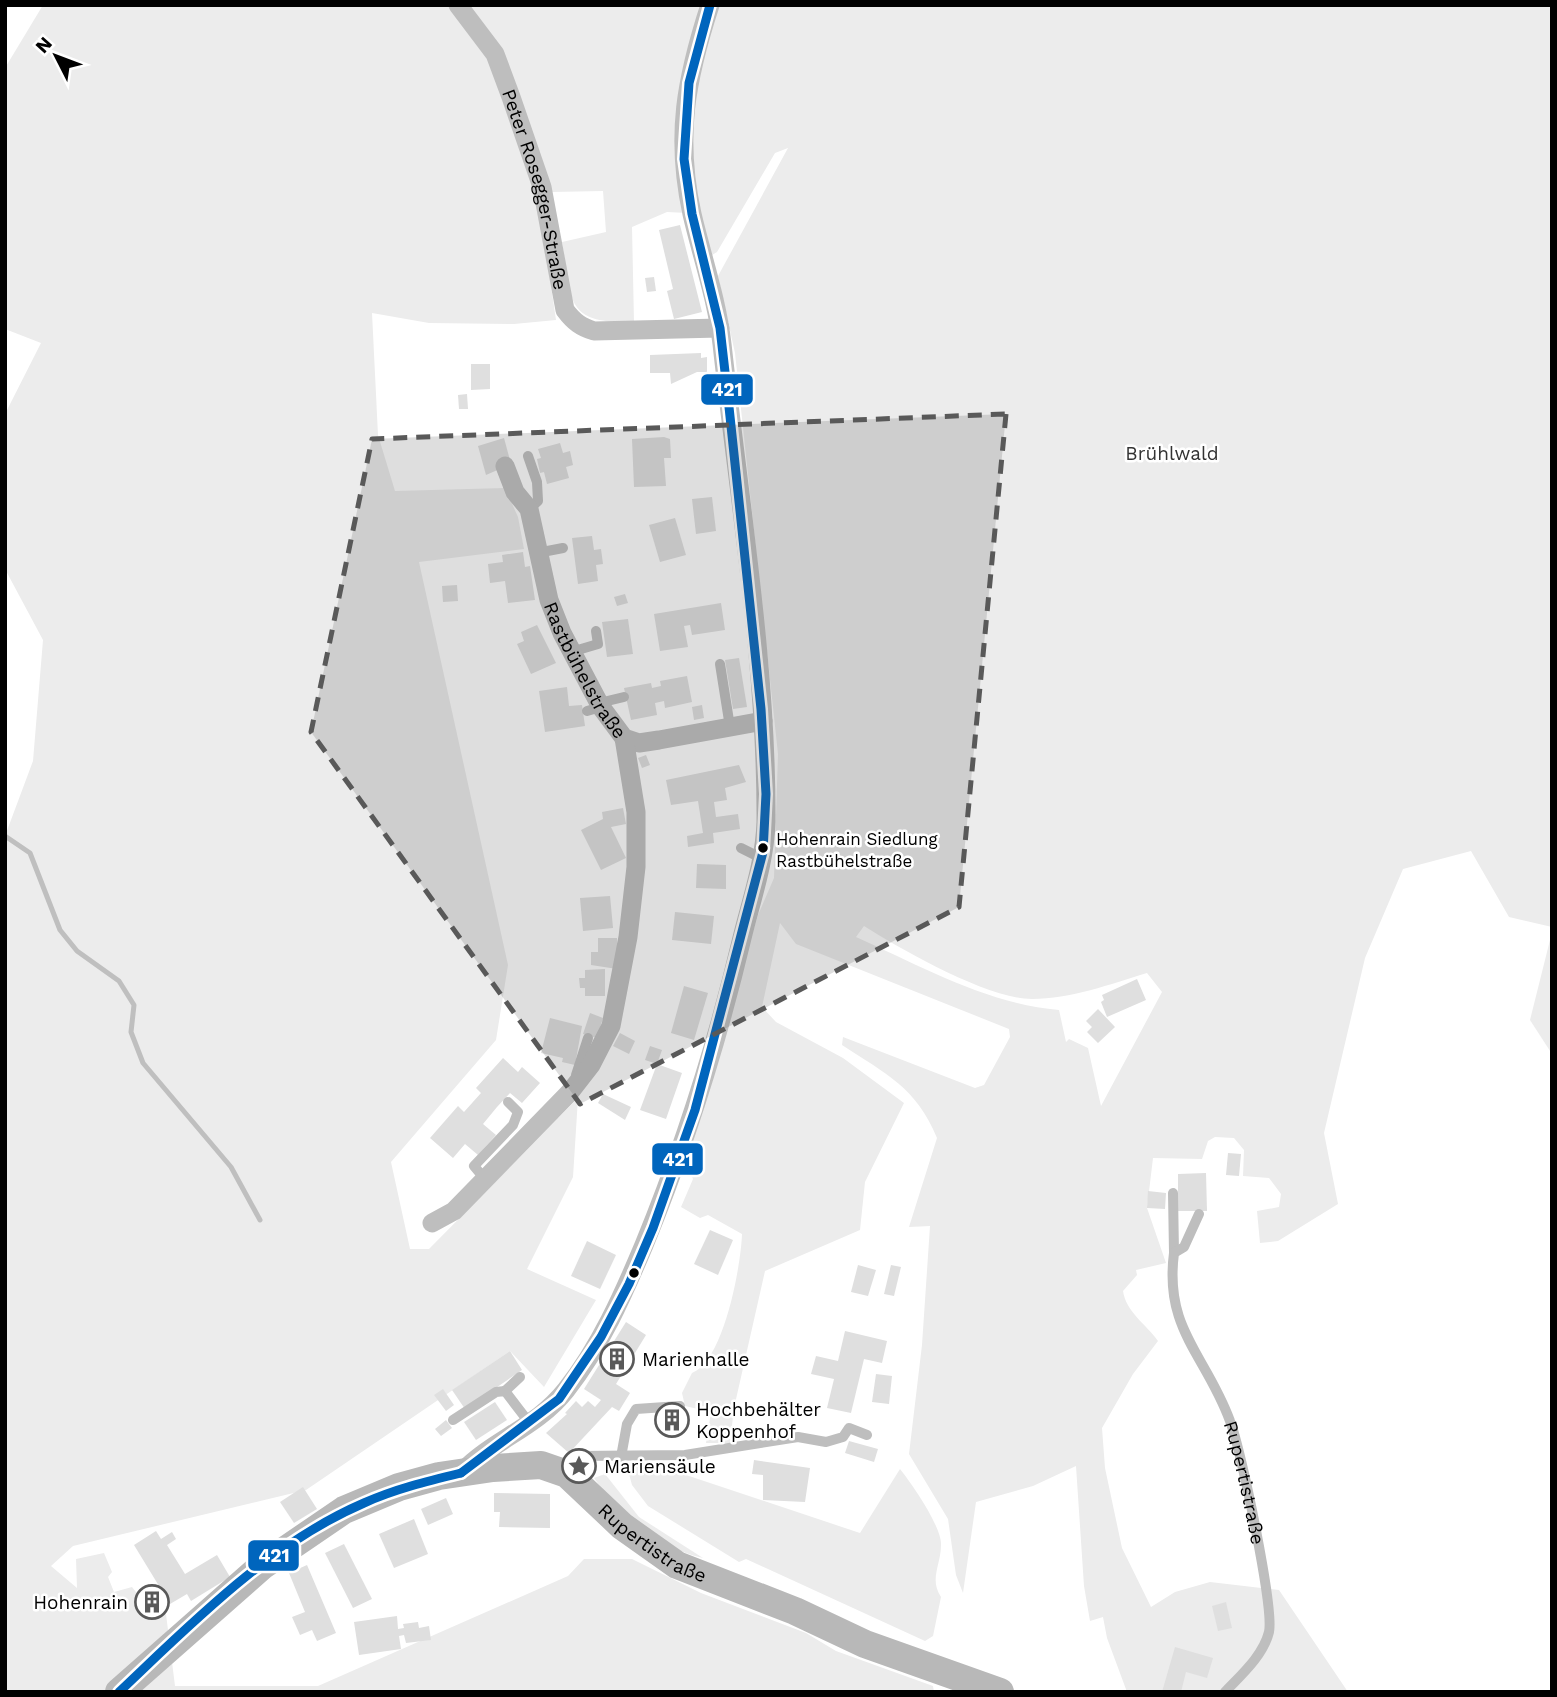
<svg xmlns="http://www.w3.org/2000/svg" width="1557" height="1697" viewBox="0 0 1557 1697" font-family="'Work Sans',sans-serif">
<rect width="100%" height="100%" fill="#fff"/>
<g fill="#ececec" fill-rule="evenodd">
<path d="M43,5h1509v922l-43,-10 -38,-66 -68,18 -38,89 -41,175 14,71 -60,37 -18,2 -3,-32 22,-4 2,-13 -12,-16 -26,-2 1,-26 -10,-12 -19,-1 -7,4 -6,18 -49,-1 -6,50 19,55 -30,7 1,5 -14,16c3,21 23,33 35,50l-25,33 -31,54 3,40 17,80 29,59 24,-15 35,-10 69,8 69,102h-221l-20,-54 -4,-21 -13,4 -6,-35 -8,-120 -43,20 -57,16 -13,91 -7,-18 -8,-56 -39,-65 13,-109 8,-119 -21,1 28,-89c-21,-51 -51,-64 -95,-93l1,-8 132,51 9,-3 26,-48 -1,-8 -213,-85 -16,-21 -18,84 14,15 67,36 61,45 -39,79 -5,48 -95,41 -31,137 -4,35h-24l5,-31 -26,-6 -3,-13 10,-20c32,-12 49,-108 50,-139l-34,-19 -8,3 -19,-11 12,-28 -8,-19 73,-245 16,-37 4,-124 -43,-401 -17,-77 70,-128 -13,5 -58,99 -5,3 -25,-42 -20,-1 -35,15 2,95c-70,2 -62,-21 -72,-80l44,-10 -3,-41 -51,1 -12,20 16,108 -42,4 -85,-1 -57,-10 6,122 17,56 110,-3 13,29 6,32 -105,13 89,403 -12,75 -105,122 19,87h19l149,-151 -5,79 -46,92 69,31 -52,87 -34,-36 -204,139 -233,56 -22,20 26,22 -1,-29 28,-6 8,19 -4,5 6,15 18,-5 14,18 6,15 14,-6 9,72h143l250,-110 16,-17h48l69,34 105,40 30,18 97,35 1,6h-929v-856l28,-75 10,-121 -38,-71v-155l36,-71 -36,-14v-261zM864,926c38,24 124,73 168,73 38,0 79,-15 115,-26l15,19 -61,114 -13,-58 -19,-9 -3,3 -7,-32c-72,-6 -138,-44 -203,-73z"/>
<polygon points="1552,932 1552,1054 1530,1020"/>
<path d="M626,1463h58l-3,3 5,9 174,58 40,-64c12,15 42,58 41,76 0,20 -12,34 0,52l-8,39 -8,5 -179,-82 -7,3 -91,-56 -16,-21z"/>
<path d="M605,1474l34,43 64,41c-44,-10 -83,-43 -109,-80z"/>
</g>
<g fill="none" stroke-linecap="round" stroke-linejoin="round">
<polyline stroke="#bfbfbf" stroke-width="5" points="5,836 30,853 60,930 77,951 119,981 134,1005 131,1032 143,1063 231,1167 260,1220"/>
</g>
<g fill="#dfdfdf">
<polygon points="680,225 702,312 674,319 667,291 673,289 659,230"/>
<polygon points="654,277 656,291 647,292 645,278"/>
<polygon points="701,353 701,358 707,357 707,372 697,372 671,384 670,373 650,373 650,355"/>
<polygon points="471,364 490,364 490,389 471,390"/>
<polygon points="467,394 468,409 459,409 458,395"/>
<polygon points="664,437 670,439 671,458 664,458 666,486 634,487 632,439"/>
<polygon points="504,438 511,464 486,475 478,446"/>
<polygon points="560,443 563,453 570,451 573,465 566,467 569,478 547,484 544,472 540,473 537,459 541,458 538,449"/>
<polygon points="712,497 716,531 696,534 692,499"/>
<polygon points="675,518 686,555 660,562 649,525"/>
<polygon points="592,536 594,550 601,549 603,564 596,565 598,581 578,584 572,538"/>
<polygon points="523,552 525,567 530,566 535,600 508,603 505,581 490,583 488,564 503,562 502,555"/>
<polygon points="457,585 458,601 443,602 442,586"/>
<polygon points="625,594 628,603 617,606 614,597"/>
<polygon points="721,603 725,630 692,635 690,625 684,626 688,647 660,651 654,614"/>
<polygon points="628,619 633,654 607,657 602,622"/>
<polygon points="537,625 556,663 531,674 517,644 524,641 521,632"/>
<polygon points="739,658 747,707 733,709 725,660"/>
<polygon points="687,676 692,702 665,708 664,701 655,703 657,715 631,720 624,688 651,683 652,688 661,686 660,681"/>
<polygon points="567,687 569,706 582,705 585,726 545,732 539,691"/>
<polygon points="702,705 704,718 694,720 692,707"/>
<polygon points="646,755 650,765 642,768 638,758"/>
<polygon points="739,765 746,782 725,788 727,800 714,802 716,817 738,814 740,829 713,833 714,843 688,847 687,836 703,833 698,801 671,805 666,780"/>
<polygon points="623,808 626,824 611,827 626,858 601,870 581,830 603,819 602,812"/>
<polygon points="697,864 726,865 726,889 696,888"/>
<polygon points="610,896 613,928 583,931 580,898"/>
<polygon points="675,912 714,916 711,944 672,940"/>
<polygon points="598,938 617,938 617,969 591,965 591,952 598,952"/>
<polygon points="605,969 605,996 585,996 585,988 580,988 579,978 585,978 585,970"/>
<polygon points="1137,979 1146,1000 1107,1017 1101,1002 1104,1000 1102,995"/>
<polygon points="684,986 708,993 694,1040 671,1033"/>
<polygon points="1098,1009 1115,1027 1098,1043 1087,1032 1092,1027 1086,1021"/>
<polygon points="590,1013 603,1018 597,1038 583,1034"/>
<polygon points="550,1018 582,1026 575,1065 562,1062 563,1058 541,1053"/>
<polygon points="620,1033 635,1041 629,1054 613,1046"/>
<polygon points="650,1046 662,1050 657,1064 682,1073 666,1119 640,1110 657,1064 645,1060"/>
<polygon points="503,1058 518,1072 522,1067 540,1083 522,1103 510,1093 497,1107 483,1124 496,1135 478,1155 465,1144 453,1158 430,1138 458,1106 464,1112 481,1093 476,1088"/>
<polygon points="603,1094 631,1107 625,1120 598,1103"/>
<polygon points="1228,1153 1241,1154 1239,1176 1226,1175"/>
<polygon points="1206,1173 1207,1211 1178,1211 1178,1174"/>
<polygon points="1148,1191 1166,1193 1165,1209 1147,1208"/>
<polygon points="710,1230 733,1240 718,1275 694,1264"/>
<polygon points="587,1241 616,1255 600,1289 571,1276"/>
<polygon points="858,1265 876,1270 868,1296 851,1292"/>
<polygon points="891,1265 901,1267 894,1296 884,1294"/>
<polygon points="626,1322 646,1335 616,1384 630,1393 619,1411 612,1407 569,1453 546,1433 567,1414 565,1413 576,1401 582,1407 588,1401 595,1407 601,1400 584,1389"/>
<polygon points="845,1331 887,1341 882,1363 864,1359 851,1413 827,1408 834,1379 811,1374 816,1356 838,1361"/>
<polygon points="510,1351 522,1370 465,1409 452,1390"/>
<polygon points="876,1374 892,1376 889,1404 872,1402"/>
<polygon points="443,1389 454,1405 446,1411 434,1395"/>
<polygon points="495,1402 507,1420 476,1440 464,1422"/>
<polygon points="680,1415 681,1425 663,1426 663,1416"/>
<polygon points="446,1420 452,1428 441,1436 435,1429"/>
<polygon points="849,1441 878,1449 874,1462 845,1453"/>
<polygon points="754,1460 810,1468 805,1502 763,1500 763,1475 752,1474"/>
<polygon points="303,1487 317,1509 294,1523 280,1502"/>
<polygon points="494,1493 550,1494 550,1528 499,1527 500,1512 494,1512"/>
<polygon points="446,1498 453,1514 428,1525 421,1509"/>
<polygon points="414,1519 428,1554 394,1568 379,1534"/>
<polygon points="156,1531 161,1539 172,1532 176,1539 167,1545 185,1574 217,1555 230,1577 191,1601 187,1594 170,1604 134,1545"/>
<polygon points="344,1544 372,1599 353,1608 325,1553"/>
<polygon points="307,1565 336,1633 317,1641 312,1630 300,1635 292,1617 305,1612 289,1573"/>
<polygon points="151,1595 161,1604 152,1610 143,1600"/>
<polygon points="1226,1602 1232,1628 1218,1631 1212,1606"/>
<polygon points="397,1616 398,1629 404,1628 403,1624 418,1622 419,1628 429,1626 431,1640 406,1643 404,1635 399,1636 401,1649 359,1655 354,1622"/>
<polygon points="1175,1647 1213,1658 1207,1678 1186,1672 1181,1692 1162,1692"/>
</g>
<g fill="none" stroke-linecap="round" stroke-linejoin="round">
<g stroke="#bebebe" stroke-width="10">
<polyline points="528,456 537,482 538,501 529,509"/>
<polyline points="537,553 563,548"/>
<polyline points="571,652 598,644 596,631"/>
<polyline points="720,664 730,727"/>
<polyline points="599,703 624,697"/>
<polyline points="587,711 601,707"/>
<polyline points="741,848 761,858"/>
<polyline points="576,1075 588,1038"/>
<polyline points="484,1178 474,1166 513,1125 518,1112 508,1102"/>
<polyline points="1173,1193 1174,1253"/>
<path id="s1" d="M1199,1214l-15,33 -10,6c-10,77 32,102 56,168 11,28 44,187 39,211 -6,24 -28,43 -44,60"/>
<polyline points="505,1391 520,1377"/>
<polyline points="453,1420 496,1392 505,1391 531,1425"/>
<polyline points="621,1457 627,1424 636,1409 680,1406"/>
<polyline points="558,1466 577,1456 685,1455 798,1437 826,1442 843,1437 849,1428 867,1435"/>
</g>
<g stroke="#bebebe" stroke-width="19">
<path id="s2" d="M458,5l37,49 16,43 31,90 23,123c9,12 16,17 29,21l126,-3"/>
<path id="s3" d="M505,466l10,26 14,17 20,91 13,33 39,74 23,31 15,5 20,-3 104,-19"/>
<polyline points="432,1223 454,1211 570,1092 591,1065 611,1026 628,937 636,867 636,812 624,738"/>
<path d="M462,1472c32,-33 74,-44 104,-82 34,-43 57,-95 78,-145 41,-100 73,-202 98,-307 9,-37 23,-77 24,-116 1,-156 -27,-322 -44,-478 -5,-44 -20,-87 -30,-130 -17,-78 -6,-135 18,-209"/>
</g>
<path stroke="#b8b8b8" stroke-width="28" id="s4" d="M119,1692l143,-126 82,-56 55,-23 40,-11 54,-8 48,-3 26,9 55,52 55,39 118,46 70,33 135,48"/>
<g stroke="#fff" stroke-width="14">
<g id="bus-1">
<polyline points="461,1473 559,1399 601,1337 629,1284 653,1228 695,1110 763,852 766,794 761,709 729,407 720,328 692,214 684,159 689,83 710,5"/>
<path d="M119,1692c74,-70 150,-148 245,-189 31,-14 64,-22 97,-30"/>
</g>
</g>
<use href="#bus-1" stroke="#0065bd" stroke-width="9"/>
</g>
<path fill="#595959" fill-opacity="0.2" stroke="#595959" stroke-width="5" stroke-dasharray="14 9" stroke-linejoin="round" d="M1006,414l-47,493 -379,197 -269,-372 61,-293z"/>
<defs>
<g id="building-ring" transform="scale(1.75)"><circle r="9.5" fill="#fff" stroke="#595959" stroke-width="1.5"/><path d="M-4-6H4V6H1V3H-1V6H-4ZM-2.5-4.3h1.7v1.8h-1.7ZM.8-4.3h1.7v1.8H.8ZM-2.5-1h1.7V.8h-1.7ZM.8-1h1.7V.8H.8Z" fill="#595959"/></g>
<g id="sight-ring" transform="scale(1.75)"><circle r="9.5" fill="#fff" stroke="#595959" stroke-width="1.5"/><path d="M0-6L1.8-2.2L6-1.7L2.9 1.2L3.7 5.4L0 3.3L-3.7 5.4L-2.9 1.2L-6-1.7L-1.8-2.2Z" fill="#595959"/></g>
</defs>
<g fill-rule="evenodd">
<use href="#building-ring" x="617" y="1359"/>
<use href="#building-ring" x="672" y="1420"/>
<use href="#sight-ring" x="579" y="1466"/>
<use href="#building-ring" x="152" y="1602"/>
</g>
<g fill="#000" stroke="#fff" stroke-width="2.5">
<circle cx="763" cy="848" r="6"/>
<circle cx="634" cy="1273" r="6"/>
</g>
<g text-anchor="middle" stroke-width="5" stroke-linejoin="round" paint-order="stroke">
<g font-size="17" fill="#000" stroke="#fff" text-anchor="start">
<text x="776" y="845">Hohenrain Siedlung<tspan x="776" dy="22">Rastbühelstraße</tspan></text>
</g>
<g font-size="19" fill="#000" stroke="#fff">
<text dy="7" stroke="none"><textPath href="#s2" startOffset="203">Peter Rosegger-Straße</textPath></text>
<text dy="7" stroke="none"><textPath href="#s3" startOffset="222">Rastbühelstraße</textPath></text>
<text dy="7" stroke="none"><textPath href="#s1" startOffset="292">Rupertistraße</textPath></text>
<text dy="7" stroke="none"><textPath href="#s4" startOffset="632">Rupertistraße</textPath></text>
</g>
<g font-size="19" fill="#333" stroke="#fff">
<text x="1172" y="460">Brühlwald</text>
</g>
<g font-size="19" fill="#000" stroke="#fff" text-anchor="start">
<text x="642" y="1366">Marienhalle</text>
<text x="696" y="1416">Hochbehälter<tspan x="696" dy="22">Koppenhof</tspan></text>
<text x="604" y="1473">Mariensäule</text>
<text x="128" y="1609" text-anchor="end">Hohenrain</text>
</g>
</g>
<g stroke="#fff" stroke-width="2.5">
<rect x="700" y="373" width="54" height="33" rx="7" fill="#0065bd"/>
<rect x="651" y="1142" width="53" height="34" rx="7" fill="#0065bd"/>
<rect x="247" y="1539" width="53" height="33" rx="7" fill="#0065bd"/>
</g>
<g font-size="19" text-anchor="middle" font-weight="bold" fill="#fff">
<text x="727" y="396">421</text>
<text x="678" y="1166">421</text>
<text x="274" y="1562">421</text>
</g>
<rect width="1557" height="1697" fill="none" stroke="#000000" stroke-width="14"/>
<g transform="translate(56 56) rotate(312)" stroke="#ffffff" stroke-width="5" paint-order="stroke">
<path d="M0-5L12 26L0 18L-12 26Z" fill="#000000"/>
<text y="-10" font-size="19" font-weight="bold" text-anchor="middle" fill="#000000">N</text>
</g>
</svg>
